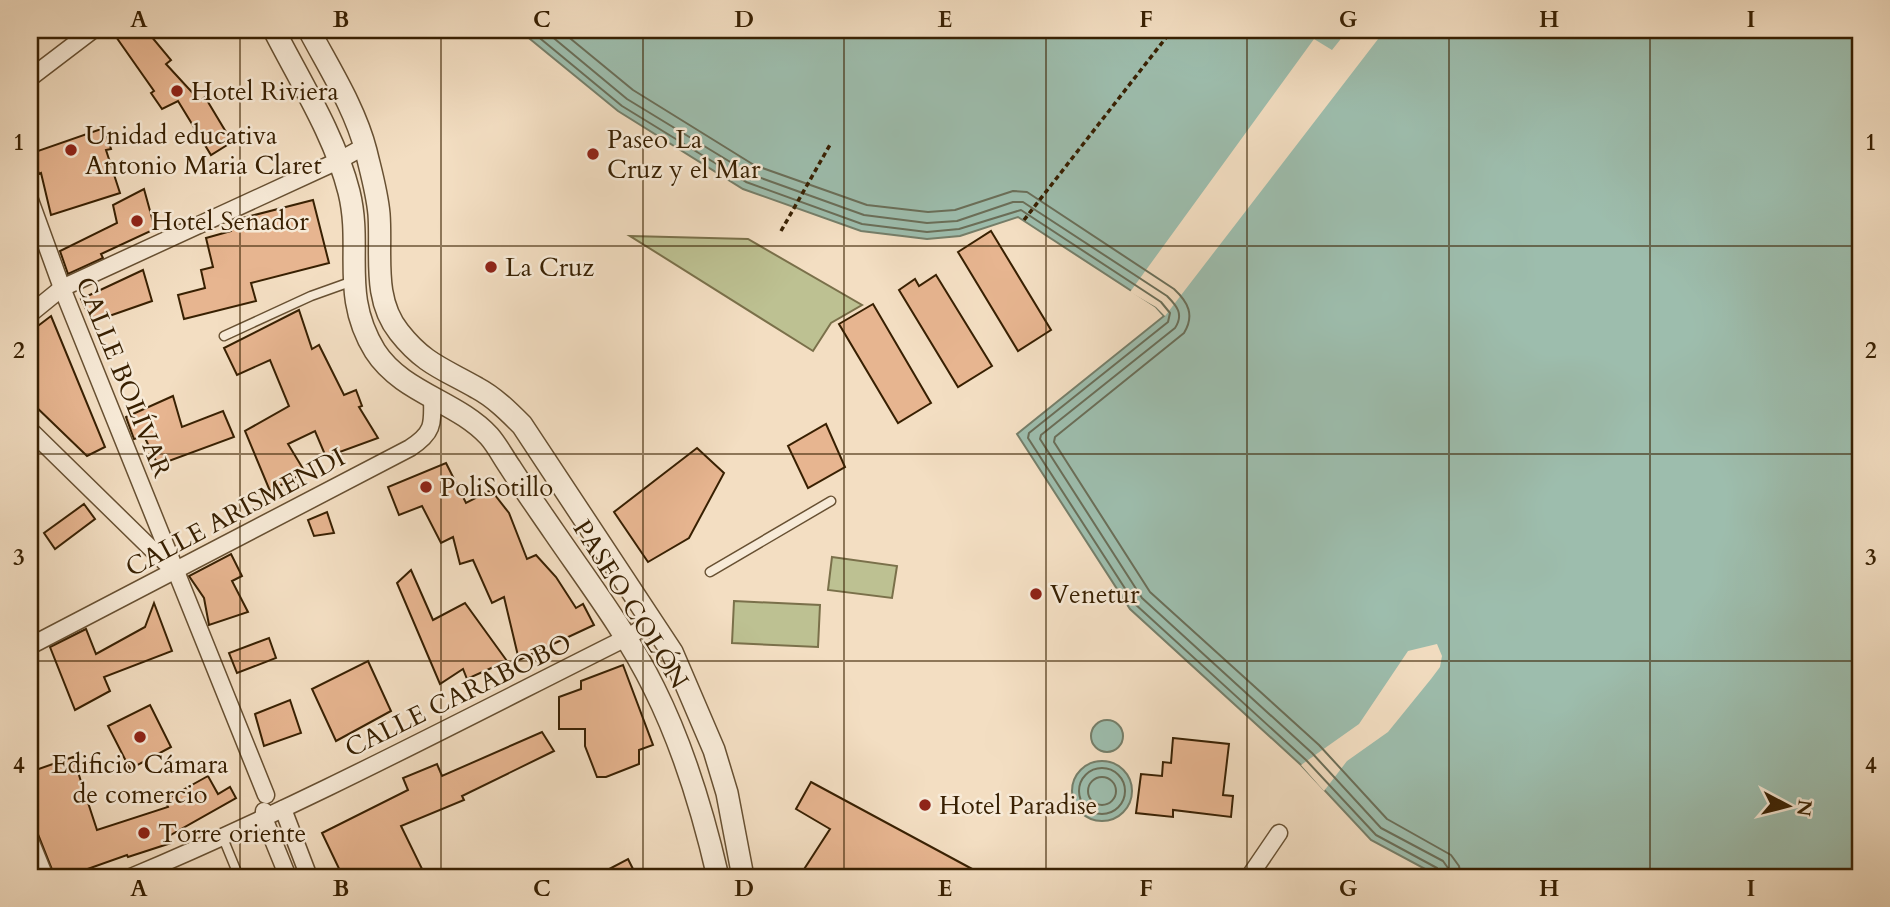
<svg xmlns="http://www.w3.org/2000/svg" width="1890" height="907" viewBox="0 0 1890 907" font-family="Cardo,serif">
<rect width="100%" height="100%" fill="#f3dec2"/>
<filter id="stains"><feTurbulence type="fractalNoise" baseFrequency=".00286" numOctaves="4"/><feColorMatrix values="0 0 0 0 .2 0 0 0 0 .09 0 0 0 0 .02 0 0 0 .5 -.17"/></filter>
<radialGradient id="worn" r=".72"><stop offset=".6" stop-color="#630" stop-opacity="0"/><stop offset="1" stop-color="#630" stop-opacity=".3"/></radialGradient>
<g fill="#bdc192" stroke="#7a704a" stroke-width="2">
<polygon points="630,236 748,239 862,305 831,323 813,351"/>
<polygon points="832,557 897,566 892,598 828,590"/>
<polygon points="734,601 820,605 818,647 732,643"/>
</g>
<g fill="#9dbdad" stroke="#757e69" stroke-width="2">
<polygon points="519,30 1860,30 1860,877 1440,877 1371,840 1301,765 1130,609 1017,434 1164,316 1156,307 1018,217 960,236 927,239 861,231 743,189 618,111"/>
<circle cx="1107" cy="736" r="16"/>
<circle cx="1102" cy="791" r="30"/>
</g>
<g fill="#f3dec2">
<polygon points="1344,30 1385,30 1165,316 1156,307 1130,292 1314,39 1332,50 1340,40"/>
<polygon points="1437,644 1442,656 1440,667 1431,679 1388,732 1347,761 1324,791 1301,765 1359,724 1408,651"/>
</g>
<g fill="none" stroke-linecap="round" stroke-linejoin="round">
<g stroke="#6a6e58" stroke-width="2">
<polyline points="530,30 622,106 746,182 862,224 927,232 959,229 1021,210 1161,302 1170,313 1168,322 1029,433 1028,438 1135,604 1306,760 1376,835 1437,868 1441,877"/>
<path d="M544,30l83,69 123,75 114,41 63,8 30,-2 56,-19h10l144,94c10,10 17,18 8,32l-134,107 -1,4 102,159 170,155 69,75 62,33 5,7 2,9"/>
<path d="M560,30l73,60 121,75 113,40 61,7 27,-2 58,-19 14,1 147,97c14,13 21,26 10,44l-129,104 -1,5 96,150 169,153 68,74 64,36 8,11 2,11"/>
<circle cx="1102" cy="791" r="23"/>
<circle cx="1102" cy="791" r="14"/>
</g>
</g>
<g fill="#e7b590" stroke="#382002" stroke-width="2">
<polygon points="124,30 146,30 171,60 166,64 200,101 205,97 232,142 211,155 178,101 162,109 151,93 154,91 114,34"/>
<polygon points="104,128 111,149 106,150 120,193 51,215 41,173 39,174 32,153"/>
<polygon points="144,189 155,229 101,254 103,258 68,274 60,251 117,223 113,205"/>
<polygon points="313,200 329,263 251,283 256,301 184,319 178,295 205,288 201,270 213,267 206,238 231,231 230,222 235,220"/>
<polygon points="991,231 1051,330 1018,351 958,252"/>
<polygon points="143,270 152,301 92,322 81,299"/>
<polygon points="936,275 992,366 958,387 899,290 915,279 919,286"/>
<polygon points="873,304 931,403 898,423 839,324"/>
<polygon points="299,310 312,349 319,345 344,395 356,390 362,406 359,407 378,438 326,457 315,431 288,444 305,472 270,491 245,431 289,406 270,360 237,375 224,348"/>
<polygon points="51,316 105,447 87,456 30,401 30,332"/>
<polygon points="173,396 182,427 223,411 234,437 158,465 144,436 134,439 126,417"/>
<polygon points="826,424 845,467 808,488 788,446"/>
<polygon points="697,448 724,473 689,538 648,562 614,512"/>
<polygon points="446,463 466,503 491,490 509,513 527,559 536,555 556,577 576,608 583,604 594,625 519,660 504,597 492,603 473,560 460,564 453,537 441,543 422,506 399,515 388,487"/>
<polygon points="84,504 95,519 55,549 44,533"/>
<polygon points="327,512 334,533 314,536 308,520"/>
<polygon points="231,554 242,576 232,581 248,612 209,625 204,598 189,576"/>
<polygon points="411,570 433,620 465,603 507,661 467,679 463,669 440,684 397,583"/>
<polygon points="154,603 172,651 104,677 110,691 75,710 50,647 86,629 96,654 145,627"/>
<polygon points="269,638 276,658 237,673 229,653"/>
<polygon points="368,661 391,711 336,741 312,689"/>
<polygon points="623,665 653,745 639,750 639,764 606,777 597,777 585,746 585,729 559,729 559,697 581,689 581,681"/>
<polygon points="290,700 301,733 264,746 255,714"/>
<polygon points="150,705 171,747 130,769 108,726"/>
<polygon points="542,732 554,751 462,796 464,800 401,826 424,873 416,877 343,877 322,833 408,790 403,778 437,764 442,776"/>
<polygon points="1173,738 1229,744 1223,795 1233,796 1231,817 1173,810 1173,817 1136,813 1141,774 1162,776 1163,762 1171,763"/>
<polygon points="73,757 97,830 168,807 165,800 208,776 218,794 230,787 236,798 169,836 171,843 128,857 127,855 65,877 55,877 30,814 30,772"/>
<polygon points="811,782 987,877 799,877 830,829 796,809"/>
<polygon points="628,859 637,877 594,877"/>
</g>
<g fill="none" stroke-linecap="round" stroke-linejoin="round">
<g stroke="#675032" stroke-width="11">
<g id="service">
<polyline points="224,336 311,296 353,281"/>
<polyline points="710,572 831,501"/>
<polyline points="223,838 239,877"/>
</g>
</g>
<g stroke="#675032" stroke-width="19">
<g id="minor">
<polyline points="30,78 93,30"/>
<polyline points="30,200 62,288 266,795"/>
<polyline points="30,314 62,288 340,160 365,146"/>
<polyline points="30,430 170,567"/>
<path d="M30,646l380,-198c23,-15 23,-23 22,-49"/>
<polyline points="283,809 309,877"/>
<polyline points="264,811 264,818 288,877"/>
<polyline points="30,840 45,877"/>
<path d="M131,877c169,-71 331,-157 495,-239l26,-16"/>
<polyline points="1249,877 1279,833"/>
</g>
</g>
<g stroke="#675032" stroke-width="24">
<g id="tertiary">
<path d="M274,30c26,51 61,106 75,162 14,57 -9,102 26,159 27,42 82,50 114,85 8,9 14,21 21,31 14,22 29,43 44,65 35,51 73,101 100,156 30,60 49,124 64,189"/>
<path d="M309,30c20,38 46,78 57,121 5,21 11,41 13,63 3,40 -7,84 20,118 25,32 45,37 78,56 17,9 31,23 45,37l150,227 42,98 13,43 16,84"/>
</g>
</g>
<g stroke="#382002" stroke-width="3.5" stroke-dasharray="5 3.5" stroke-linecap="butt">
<polyline points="1193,30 1206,39"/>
<polyline points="1024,220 1172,30"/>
<polyline points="781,231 831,143"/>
</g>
<use href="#service" stroke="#f7ead7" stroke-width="8"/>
<use href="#minor" stroke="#f7ead7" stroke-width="16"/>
<use href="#tertiary" stroke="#f7ead7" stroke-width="21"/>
</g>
<path fill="none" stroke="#382002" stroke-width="2" stroke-opacity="0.55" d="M240,30v847M441,30v847M643,30v847M844,30v847M1046,30v847M1247,30v847M1449,30v847M1650,30v847M30,246h1830M30,454h1830M30,661h1830"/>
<g fill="#8f2418" stroke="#f7ead7" stroke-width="2.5">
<circle cx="177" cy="91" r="7"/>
<circle cx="71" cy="150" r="7"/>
<circle cx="593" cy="154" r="7"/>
<circle cx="137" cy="221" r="7"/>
<circle cx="491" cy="267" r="7"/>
<circle cx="426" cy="487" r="7"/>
<circle cx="1036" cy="594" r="7"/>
<circle cx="140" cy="737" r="7"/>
<circle cx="925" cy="805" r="7"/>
<circle cx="144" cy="833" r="7"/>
</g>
<g text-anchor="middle" stroke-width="5" stroke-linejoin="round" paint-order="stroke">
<g font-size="26" fill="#382002" stroke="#f7ead7" text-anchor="start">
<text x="191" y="100">Hotel Riviera</text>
<text x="85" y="144">Unidad educativa<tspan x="85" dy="30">Antonio Maria Claret</tspan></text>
<text x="607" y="148">Paseo La<tspan x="607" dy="30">Cruz y el Mar</tspan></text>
<text x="151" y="230">Hotel Senador</text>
<text x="505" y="276">La Cruz</text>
<text x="440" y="496">PoliSotillo</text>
<text x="1050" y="603">Venetur</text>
<text x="140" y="773" text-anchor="middle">Edificio Cámara<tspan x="140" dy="30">de comercio</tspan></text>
<text x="939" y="814">Hotel Paradise</text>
<text x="158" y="842">Torre oriente</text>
</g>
<g font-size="26" fill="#382002" stroke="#f7ead7">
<text transform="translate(124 377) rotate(68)" y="9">CALLE BOLÍVAR</text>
<text transform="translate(235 512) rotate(-28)" y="9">CALLE ARISMENDI</text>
<text transform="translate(631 604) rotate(58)" y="9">PASEO COLÓN</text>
<text transform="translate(458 695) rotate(-26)" y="9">CALLE CARABOBO</text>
</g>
</g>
<rect width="1890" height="907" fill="none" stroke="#f3dec2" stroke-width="77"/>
<g transform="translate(1788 806) rotate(97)" stroke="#f7ead7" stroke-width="5" paint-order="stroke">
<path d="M0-5L12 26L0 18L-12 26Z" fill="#382002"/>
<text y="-10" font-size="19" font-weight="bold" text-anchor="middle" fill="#382002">N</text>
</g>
<rect x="38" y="38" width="1814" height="831" fill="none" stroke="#382002" stroke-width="2.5"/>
<g font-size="23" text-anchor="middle" font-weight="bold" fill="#382002">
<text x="139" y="27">A</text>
<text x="341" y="27">B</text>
<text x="542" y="27">C</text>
<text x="744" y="27">D</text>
<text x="945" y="27">E</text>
<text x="1146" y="27">F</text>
<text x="1348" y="27">G</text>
<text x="1549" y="27">H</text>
<text x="1751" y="27">I</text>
<text x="19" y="150">1</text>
<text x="1871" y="150">1</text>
<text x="19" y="358">2</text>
<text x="1871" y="358">2</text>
<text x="19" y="565">3</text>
<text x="1871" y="565">3</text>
<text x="19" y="773">4</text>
<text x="1871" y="773">4</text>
<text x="139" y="896">A</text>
<text x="341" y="896">B</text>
<text x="542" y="896">C</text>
<text x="744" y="896">D</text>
<text x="945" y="896">E</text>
<text x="1146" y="896">F</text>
<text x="1348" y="896">G</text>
<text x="1549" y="896">H</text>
<text x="1751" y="896">I</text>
</g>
<rect width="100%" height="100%" filter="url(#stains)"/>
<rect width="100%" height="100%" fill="url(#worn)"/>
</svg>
